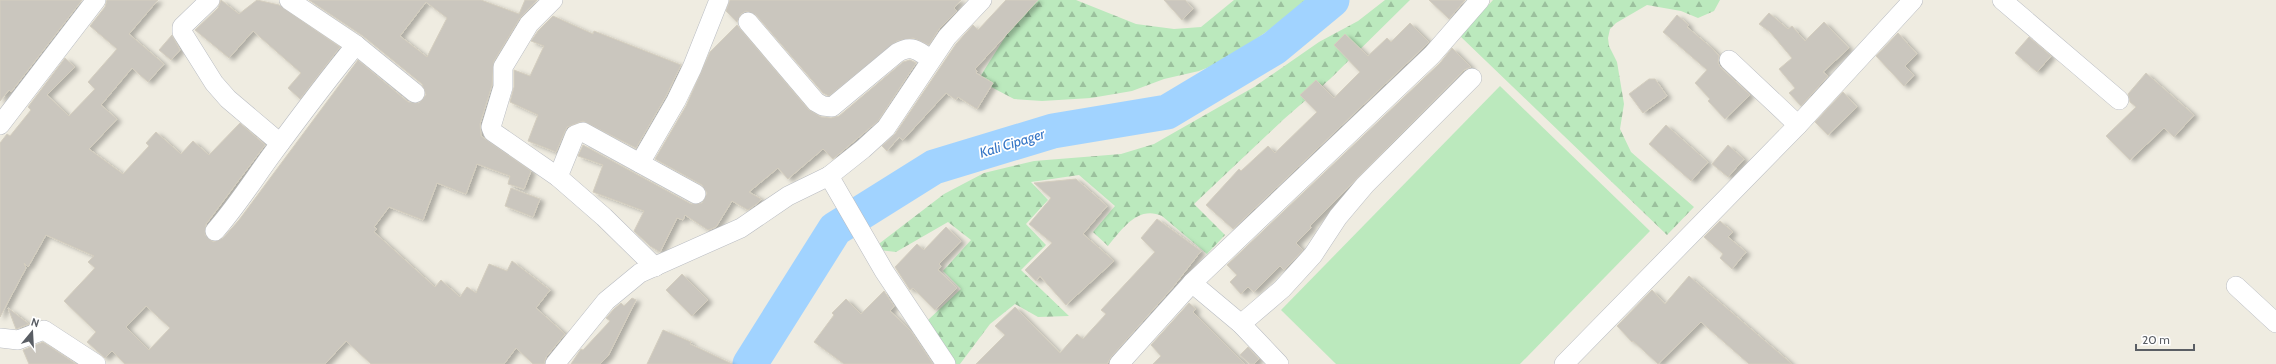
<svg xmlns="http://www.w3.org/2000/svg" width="2276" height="364" viewBox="0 0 2276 364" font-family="Cabin,sans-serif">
<defs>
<pattern id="forest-firs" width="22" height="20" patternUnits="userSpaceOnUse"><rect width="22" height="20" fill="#bbe9bd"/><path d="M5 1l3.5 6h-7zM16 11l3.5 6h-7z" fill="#9bc09d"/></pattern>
<filter id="shadow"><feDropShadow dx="4.5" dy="2.5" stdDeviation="2" flood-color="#0004"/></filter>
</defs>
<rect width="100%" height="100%" fill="#efece1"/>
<g fill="url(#forest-firs)">
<polygon points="1038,0 1076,0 1136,24 1174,29 1201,27 1234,0 1313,0 1224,61 1199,71 1164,79 1132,91 1091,98 1042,101 1014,99 978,80 1012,26"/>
<path d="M1385,0h25l-80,79 -46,40 -90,85 31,31 -18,19 -45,-38c-24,-11 -40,13 -54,30l-15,-14 22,-26 -36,-31 -48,7 17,18 -22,24 20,21 -25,25 48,46 -31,1 -23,-13 -25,20 -30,40h-8l-25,-43 34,-32 -18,-18 28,-31 -23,-18 -52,30 -17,-2 1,-7 64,-49 40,-21 50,-12 87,-7 33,-10 100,-57 65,-45 39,-21z"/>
<polygon points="1493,0 1720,0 1714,11 1698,18 1681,11 1647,5 1616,23 1610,29 1608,38 1609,46 1617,62 1624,104 1620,129 1631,152 1694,207 1667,235 1460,36"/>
</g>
<polygon fill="#bbe9bd" points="1500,86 1650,231 1520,364 1336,364 1281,310"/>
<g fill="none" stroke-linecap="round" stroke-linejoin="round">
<polyline stroke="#a1d3ff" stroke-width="35" points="750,364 835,229 934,167 1053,131 1167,112 1274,48 1332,0"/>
</g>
<g fill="#cac6be" stroke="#d4cebf" fill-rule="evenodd" filter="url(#shadow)">
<polygon points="0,0 82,0 11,92 9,90 0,101"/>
<path d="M107,0h51l-29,34 35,30 -16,18 -16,-14 -31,37 16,14 -28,30 34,25 26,-28 -3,-3 10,-11 25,22 12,-13 16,14 31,-32 25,22 -59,79 -1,11 8,7 10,-4 16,-18 119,-160 50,42 11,1 7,-8 -4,-11 -59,-48 -54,-36h172l38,14 6,-14h12l-17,18 -26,43 -2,24 -12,39 1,12 50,35 -7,18 -16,-5 2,-8 -33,-12 -11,30 -29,-11 -14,37 -34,-13 -15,20 3,2 -3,3 61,55 6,-7 19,17 7,-10 9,6 13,-29 18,7 5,-10 38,29 -14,18 29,26 -19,23 -2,7h-11l-17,-16 -12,16h-133l-25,-23 -21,23h-200l-13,-13 -7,7 -18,-16 9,-10 -32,-31 31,-33 -7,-6 6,-6 -48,-21 -18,32 -4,-4 2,5 -26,49v-174l7,-9 3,2 21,-26 -3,-3 37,-49 10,9 -28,28 22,21 26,-27 -7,-7 29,-33 -27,-23 15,-19zM426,2l21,16 -20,39 -27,-21zM146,306l24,22 -21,22 -23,-23z"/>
<polygon points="221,0 239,14 257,0 279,5 340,47 300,99 288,88 301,73 253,31 229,58 195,30 218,8"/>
<polygon points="730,0 961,0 954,8 957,11 939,29 929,45 913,38 897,41 829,96 823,93 756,15 746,11 741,14 737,22 726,11"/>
<polygon points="1006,0 1038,0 975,69 977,71 976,73 993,83 977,109 958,97 956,100 946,93 903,140 899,137 887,151 882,146 895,134 956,44 973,25 978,30"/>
<polygon points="1164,0 1185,0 1193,9 1182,20"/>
<polygon points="1429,0 1465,0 1449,19"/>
<polygon points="1769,13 1788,29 1792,26 1805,41 1824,22 1849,48 1823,72 1828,76 1801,106 1789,93 1795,88 1779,69 1792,58 1770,32 1759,24"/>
<polygon points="1677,15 1689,25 1687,27 1712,48 1719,56 1718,63 1721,68 1750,95 1725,119 1708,101 1710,99 1695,83 1707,70 1663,32"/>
<polygon points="553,16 593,34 594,31 681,65 666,96 636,148 583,121 567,127 556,152 528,141 538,115 510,102 514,87 514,70 530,76 544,46 531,41 538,31"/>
<polygon points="1410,23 1429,42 1233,229 1206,205 1239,169 1241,171 1268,146 1275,153 1317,112 1300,95 1316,80 1334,98 1360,72 1334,45 1345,34 1368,56 1387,38 1391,42"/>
<polygon points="737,25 808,109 821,117 831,118 839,116 903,62 910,60 916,63 878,121 833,159 823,149 788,179 778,168 749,192 761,199 758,203 748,210 732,201 716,227 708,230 685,215 683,220 677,218 660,252 650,246 634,231 644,211 593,192 603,165 578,156 583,145 691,204 702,203 707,193 702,185 655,159 686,106 710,52"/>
<polygon points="1898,33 1917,54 1905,66 1914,75 1904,86 1876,56"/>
<polygon points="172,35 180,50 171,60 159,50"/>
<polygon points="2029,37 2051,56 2037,72 2015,53"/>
<polygon points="1452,48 1471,67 1464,70 1310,226 1311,228 1296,243 1303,250 1284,270 1280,266 1254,292 1248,287 1241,294 1230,282 1237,275 1227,265 1440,63"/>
<polygon points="2146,73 2194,115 2174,137 2164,128 2130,160 2106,136 2136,107 2130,102 2128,94"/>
<polygon points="1649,79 1655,79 1667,96 1643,113 1629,94"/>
<polygon points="1843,92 1857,107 1828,135 1815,122"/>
<polygon points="1666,125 1708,162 1691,181 1649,144"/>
<polygon points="1728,145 1744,159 1728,177 1712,164"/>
<polygon points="1076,179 1107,206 1083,234 1114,261 1066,305 1040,276 1036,281 1025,270 1052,243 1029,224 1051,198 1034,183"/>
<polygon points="511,188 540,199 533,217 505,206"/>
<polygon points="1157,219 1201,251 1173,287 1111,357 1107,364 976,364 1005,335 995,326 1015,307 1060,353 1077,334 1083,339 1106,314 1101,310 1155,252 1141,238"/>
<polygon points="1720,221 1733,232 1728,237 1746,252 1732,269 1720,258 1723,254 1704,237"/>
<polygon points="946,227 961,241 939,264 941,266 938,270 957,288 935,310 913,288 910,290 895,267 917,244 924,250"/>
<polygon points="682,274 708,300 692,316 666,290"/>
<polygon points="1689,276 1792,364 1749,364 1701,322 1658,364 1633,341 1632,342 1617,326 1652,290 1665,304"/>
<polygon points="884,291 894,306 890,311 911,331 933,364 844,364 814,342 834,315 832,313 846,299 861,314"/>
<polygon points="632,298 636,300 608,356 600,364 571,364 581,349 583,350 610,321 606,318 614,309 621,303 624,306"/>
<polygon points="1189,303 1196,309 1193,312 1245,364 1153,364 1161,356 1151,345"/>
<polygon points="8,308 29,324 16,329"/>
<polygon points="663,330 691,342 690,344 732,364 647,364"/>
<polygon points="43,342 76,364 29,364 23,350"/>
<polygon points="1248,347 1259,359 1254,364 1250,364 1240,355"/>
</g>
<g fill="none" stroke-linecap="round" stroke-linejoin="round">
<g stroke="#b9bcc2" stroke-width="20">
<g id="street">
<polyline points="210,0 182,27 182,32 214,83 228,99 280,143"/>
<polyline points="289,0 356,45 415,93"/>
<polyline points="553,0 529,24 503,67 503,87 491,127 493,132 558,177 604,217 655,267"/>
<polyline points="2002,0 2119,100"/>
<path d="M748,22l68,80 7,4 9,1 65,-54c15,-9 20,-2 34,6"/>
<polyline points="1729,60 1798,125"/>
<polyline points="0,125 96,0"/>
<polyline points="640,163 676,101 692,68 719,0"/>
<polyline points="829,176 884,271 946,364"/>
<polyline points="558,177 575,135 583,132 696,194"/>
<path d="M215,231c21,-24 37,-49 55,-74 28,-38 56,-76 86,-112"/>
<polyline points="1192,283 1241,324 1279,364"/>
<polyline points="2236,286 2276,323"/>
<polyline points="1241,324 1282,289 1313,255 1338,217 1365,185 1472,78"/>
<polyline points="0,338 18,340 44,330 96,364"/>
<polyline points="555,364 606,301 640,273 741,228 788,196 829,176 863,149 886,128 947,37 982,0"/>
<polyline points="1119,364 1192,283 1432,55 1480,0"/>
<polyline points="1564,364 1798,125 1913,0"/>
</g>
</g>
<use href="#street" stroke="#fff" stroke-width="19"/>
</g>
<g text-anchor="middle" stroke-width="3.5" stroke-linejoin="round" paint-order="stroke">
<g font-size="14" font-style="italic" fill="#3576c6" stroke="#fff">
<text transform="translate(1012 143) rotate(-17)" y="5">Kali Cipager</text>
</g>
</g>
<g transform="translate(32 332) rotate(18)" stroke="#ffffff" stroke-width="3" paint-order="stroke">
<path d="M0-3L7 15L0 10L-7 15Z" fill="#5a5e64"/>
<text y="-6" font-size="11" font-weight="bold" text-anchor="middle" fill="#5a5e64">N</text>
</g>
<path d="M2136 344v6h58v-6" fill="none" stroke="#5a5e64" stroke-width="2"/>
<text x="2142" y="344" font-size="12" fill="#5a5e64" stroke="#ffffff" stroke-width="3" paint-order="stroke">20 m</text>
</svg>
